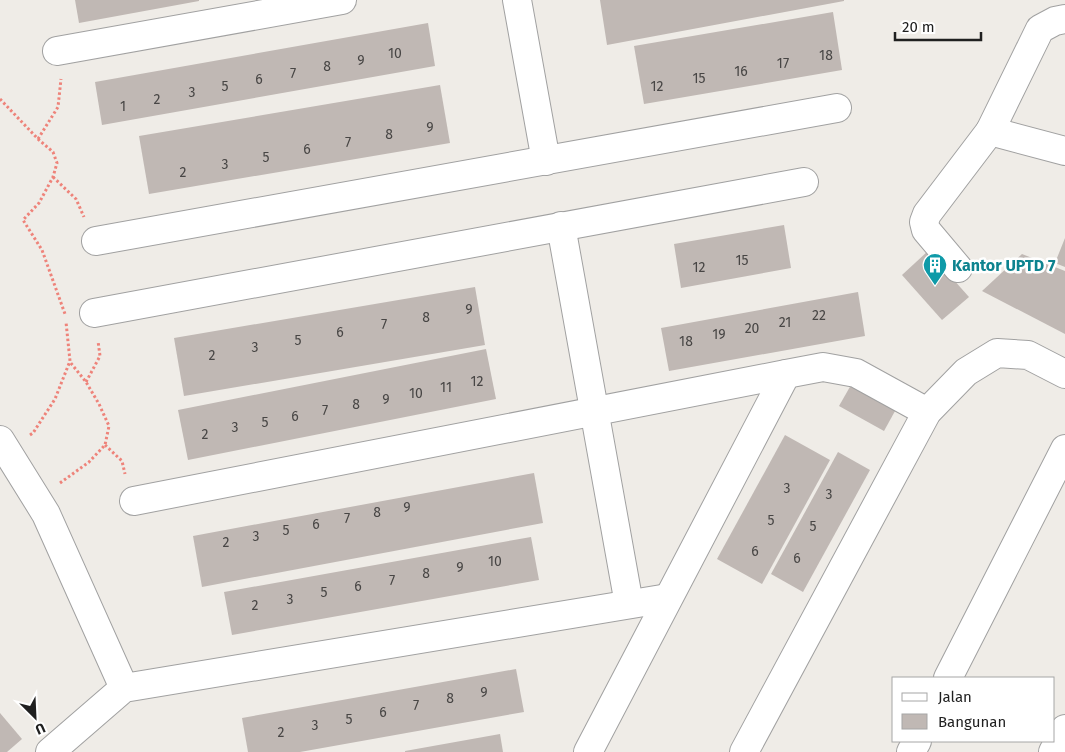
<svg xmlns="http://www.w3.org/2000/svg" width="1065" height="752" viewBox="0 0 1065 752" font-family="'Fira Sans',sans-serif">
<rect width="100%" height="100%" fill="#efece7"/>
<g fill="#c0b8b4">
<polygon points="75,0 199,0 199,1 79,23"/>
<polygon points="600,0 844,0 844,1 607,45"/>
<polygon points="833,12 842,70 644,104 634,46"/>
<polygon points="428,23 435,66 102,125 95,82"/>
<polygon points="440,85 450,143 149,194 139,136"/>
<polygon points="784,225 791,268 681,288 674,244"/>
<polygon points="1065,238 1065,267 1055,263"/>
<polygon points="928,251 969,297 942,320 902,275"/>
<polygon points="1022,254 1065,271 1065,334 982,291"/>
<polygon points="475,287 485,345 184,396 174,338"/>
<polygon points="858,292 865,336 669,371 661,328"/>
<polygon points="486,349 496,399 188,460 178,410"/>
<polygon points="855,378 900,402 884,431 839,406"/>
<polygon points="785,435 830,460 762,584 717,559"/>
<polygon points="838,452 870,470 803,592 771,574"/>
<polygon points="534,473 543,523 202,587 193,536"/>
<polygon points="531,537 539,580 232,635 224,592"/>
<polygon points="516,669 524,712 300,752 248,752 242,718"/>
<polygon points="0,713 22,739 7,752 0,752"/>
<polygon points="500,734 503,752 405,752 405,751"/>
</g>
<g fill="none" stroke-linecap="round" stroke-linejoin="round">
<g stroke="#a1a1a1" stroke-width="30">
<g id="minor">
<polyline points="517,0 546,161"/>
<polyline points="57,51 342,0"/>
<polyline points="990,131 1040,29 1055,21 1065,19"/>
<polyline points="561,226 629,604"/>
<polyline points="96,241 837,108"/>
<polyline points="958,268 926,230 924,222 927,214 990,131 1065,151"/>
<polyline points="94,313 804,182"/>
<polyline points="0,440 46,514 124,688"/>
<polyline points="134,501 786,374 823,367 856,373 927,412"/>
<polyline points="948,678 1065,449"/>
<polyline points="50,752 124,688 668,598"/>
<polyline points="588,752 786,374"/>
<polyline points="744,752 927,412 966,372 997,353 1028,355 1065,374"/>
<polyline points="911,752 917,741"/>
<polyline points="1053,752 1065,729"/>
</g>
</g>
<g stroke="#ee837a" stroke-width="3" stroke-dasharray="2.5 2.5" stroke-linecap="butt">
<polyline points="0,99 38,139 53,152 57,163 53,177 39,203 23,220 42,250 65,314"/>
<polyline points="38,139 58,107 61,79"/>
<polyline points="53,177 76,199 84,217"/>
<polyline points="86,382 100,356 98,341"/>
<polyline points="30,435 33,433 55,399 70,361 66,322"/>
<polyline points="105,445 122,461 125,474"/>
<polyline points="60,483 89,462 105,445 109,426 99,404 86,382 70,362"/>
</g>
<use href="#minor" stroke="#fff" stroke-width="28"/>
</g>
<defs>
<g id="building-pin" transform="scale(1.25)"><path d="M0 17L-7.5 6A9.5 9.5 0 1 1 7.5 6Z" fill="#0f9aa8" stroke="#fff"/><path d="M-4-6H4V6H1V3H-1V6H-4ZM-2.5-4.3h1.7v1.8h-1.7ZM.8-4.3h1.7v1.8H.8ZM-2.5-1h1.7V.8h-1.7ZM.8-1h1.7V.8H.8Z" fill="#fff"/></g>
</defs>
<g fill-rule="evenodd">
<use href="#building-pin" x="935" y="265"/>
</g>
<g text-anchor="middle" stroke-width="5" stroke-linejoin="round" paint-order="stroke">
<g font-size="14" fill="#484645">
<text x="395" y="58">10</text>
<text x="826" y="60">18</text>
<text x="361" y="65">9</text>
<text x="783" y="68">17</text>
<text x="327" y="71">8</text>
<text x="741" y="76">16</text>
<text x="293" y="78">7</text>
<text x="699" y="83">15</text>
<text x="259" y="84">6</text>
<text x="225" y="91">5</text>
<text x="657" y="91">12</text>
<text x="192" y="97">3</text>
<text x="157" y="104">2</text>
<text x="123" y="111">1</text>
<text x="430" y="132">9</text>
<text x="389" y="139">8</text>
<text x="348" y="147">7</text>
<text x="307" y="154">6</text>
<text x="266" y="162">5</text>
<text x="225" y="169">3</text>
<text x="183" y="177">2</text>
<text x="742" y="265">15</text>
<text x="699" y="272">12</text>
<text x="469" y="314">9</text>
<text x="819" y="320">22</text>
<text x="426" y="322">8</text>
<text x="785" y="327">21</text>
<text x="384" y="329">7</text>
<text x="752" y="333">20</text>
<text x="340" y="337">6</text>
<text x="719" y="339">19</text>
<text x="298" y="345">5</text>
<text x="686" y="346">18</text>
<text x="255" y="352">3</text>
<text x="212" y="360">2</text>
<text x="477" y="386">12</text>
<text x="446" y="392">11</text>
<text x="416" y="398">10</text>
<text x="386" y="404">9</text>
<text x="356" y="409">8</text>
<text x="325" y="415">7</text>
<text x="295" y="421">6</text>
<text x="265" y="427">5</text>
<text x="235" y="432">3</text>
<text x="205" y="439">2</text>
<text x="787" y="493">3</text>
<text x="829" y="499">3</text>
<text x="407" y="512">9</text>
<text x="377" y="517">8</text>
<text x="347" y="523">7</text>
<text x="771" y="525">5</text>
<text x="316" y="529">6</text>
<text x="813" y="531">5</text>
<text x="286" y="535">5</text>
<text x="256" y="541">3</text>
<text x="226" y="547">2</text>
<text x="755" y="556">6</text>
<text x="797" y="563">6</text>
<text x="495" y="566">10</text>
<text x="460" y="572">9</text>
<text x="426" y="578">8</text>
<text x="392" y="585">7</text>
<text x="358" y="591">6</text>
<text x="324" y="597">5</text>
<text x="290" y="604">3</text>
<text x="255" y="610">2</text>
<text x="484" y="697">9</text>
<text x="450" y="703">8</text>
<text x="416" y="710">7</text>
<text x="383" y="717">6</text>
<text x="349" y="724">5</text>
<text x="315" y="730">3</text>
<text x="281" y="737">2</text>
</g>
<g font-size="16" font-weight="bold" fill="#0d838f" stroke="#fff" text-anchor="start">
<text x="952" y="271">Kantor UPTD 7</text>
</g>
</g>
<rect x="892" y="677" width="162" height="65" fill="#ffffff" stroke="#a6a6a6"/>
<rect x="902" y="693" width="25" height="8" fill="#ffffff" stroke="#a6a6a6"/>
<text x="938" y="702" font-size="15" fill="#202020">Jalan</text>
<rect x="902" y="714" width="25" height="15" fill="#c0b8b4" stroke="#a6a6a6"/>
<text x="938" y="727" font-size="15" fill="#202020">Bangunan</text>
<g transform="translate(35 717) rotate(156)" stroke="#ffffff" stroke-width="4" paint-order="stroke">
<path d="M0-4L9 19L0 12L-9 19Z" fill="#202020"/>
<text y="-8" font-size="14" font-weight="bold" text-anchor="middle" fill="#202020">U</text>
</g>
<path d="M895 32v8h86v-8" fill="none" stroke="#202020" stroke-width="2.5"/>
<text x="902" y="32" font-size="15" fill="#202020" stroke="#ffffff" stroke-width="4" paint-order="stroke">20 m</text>
</svg>
